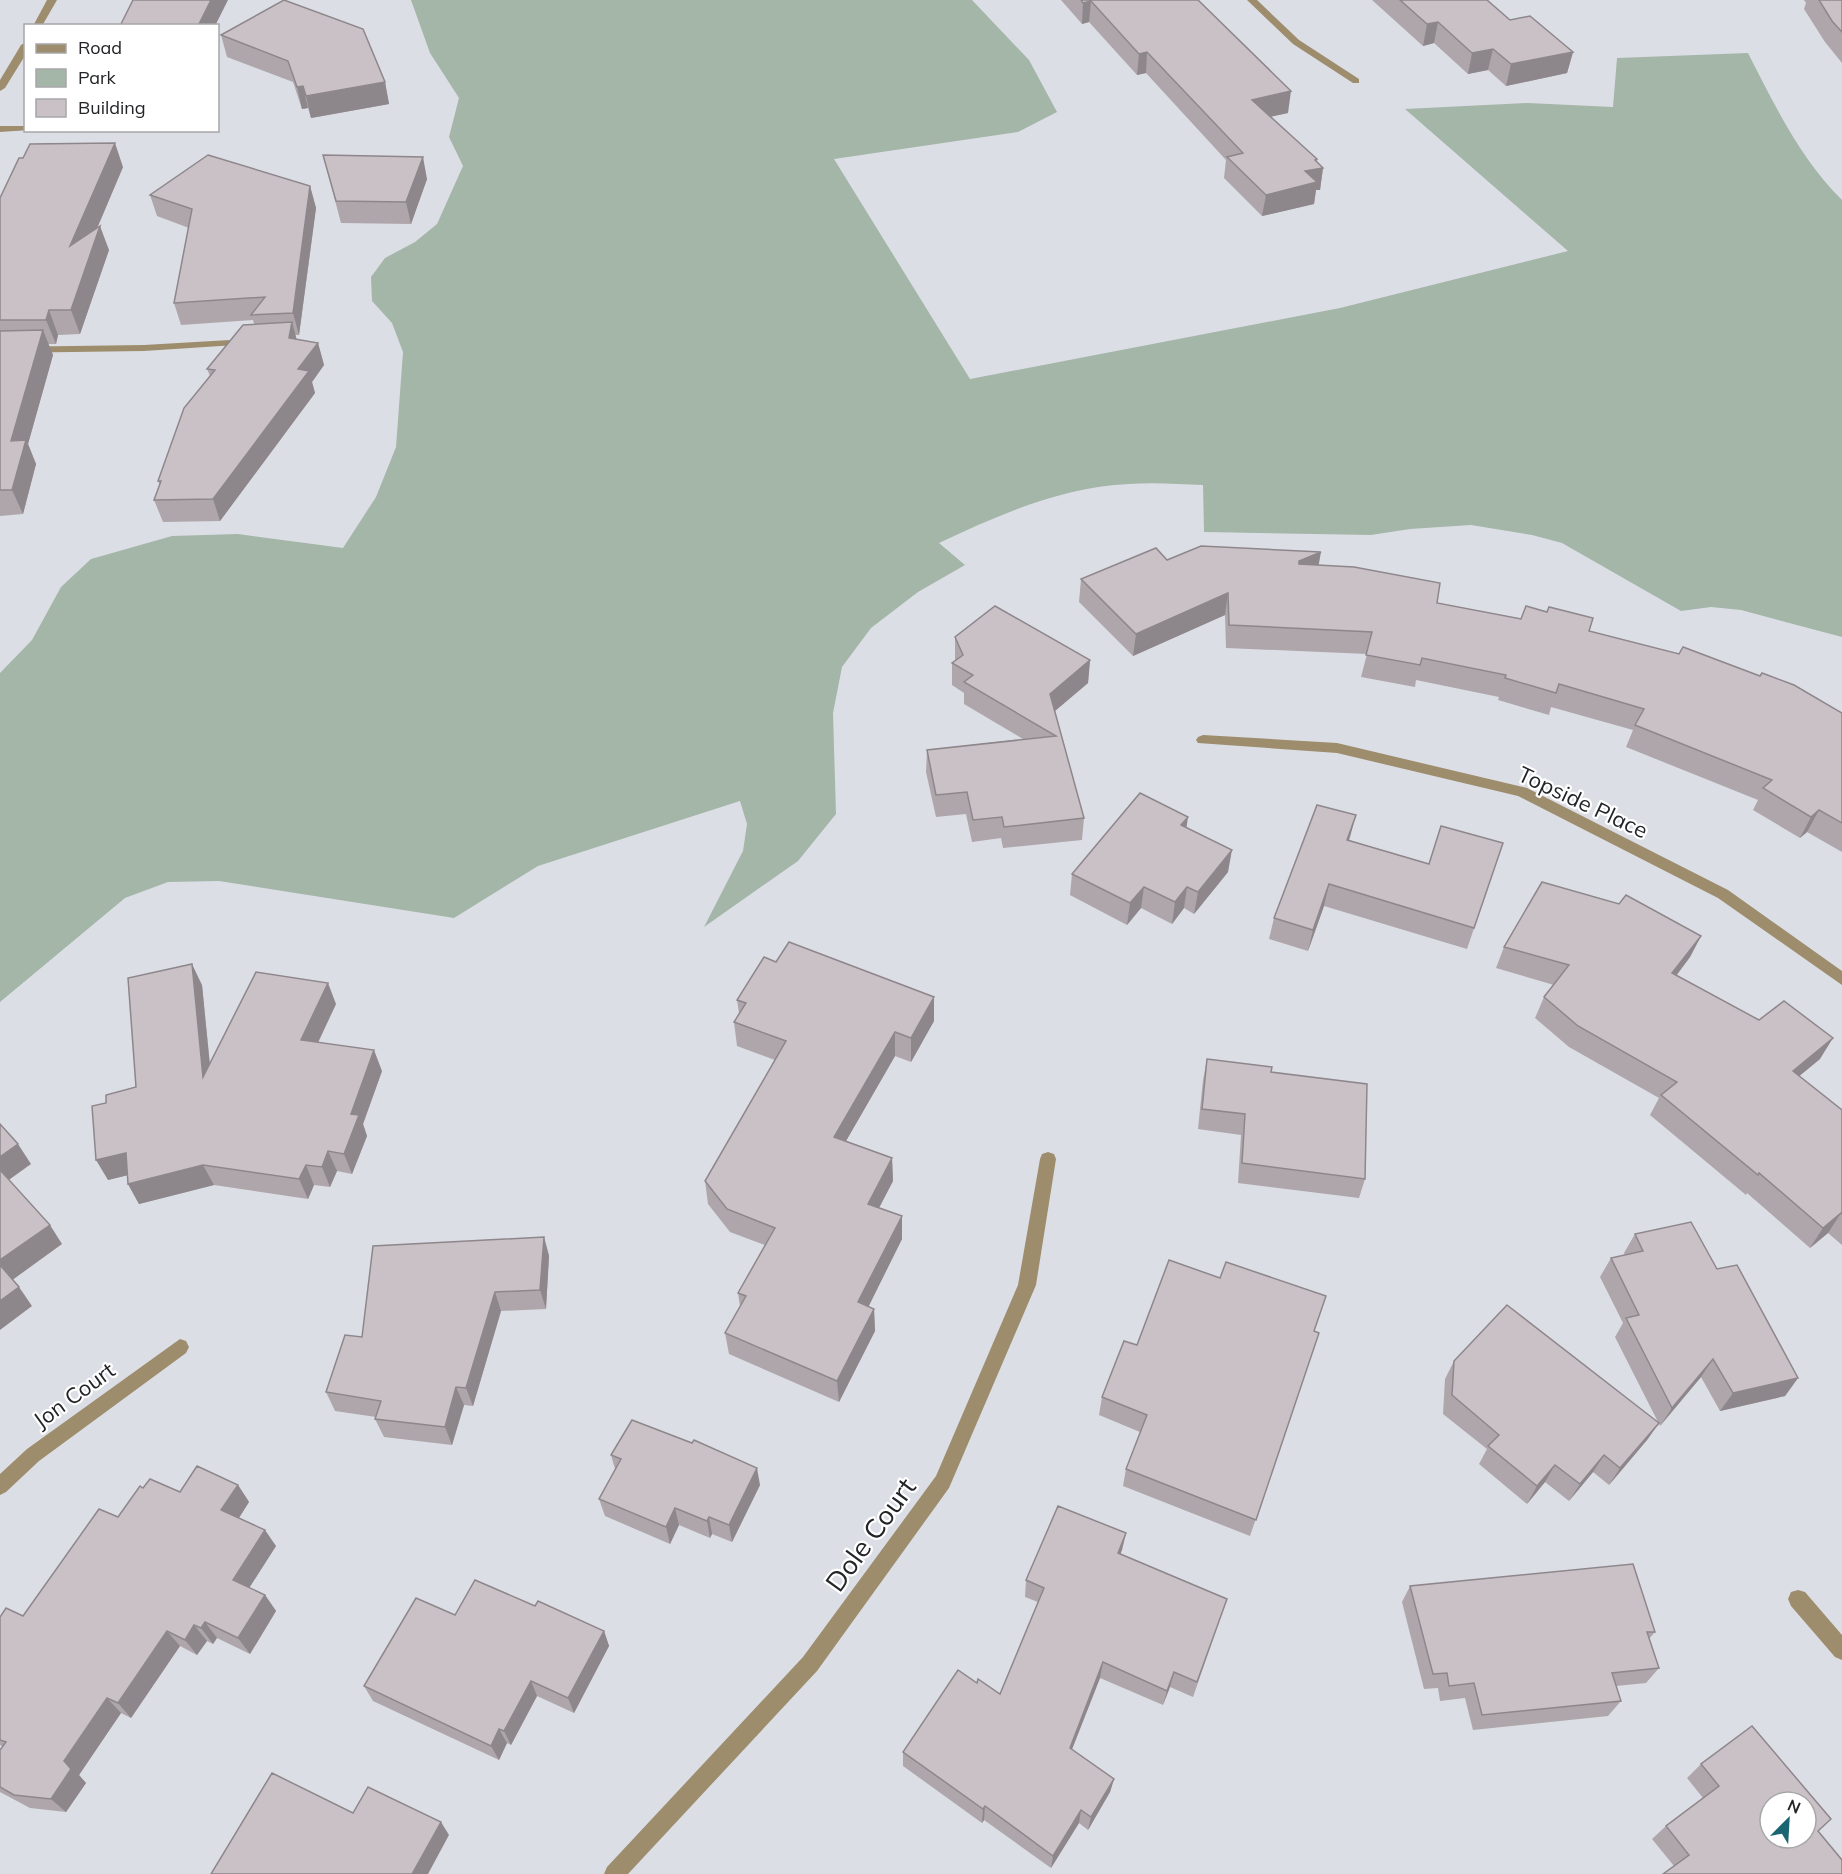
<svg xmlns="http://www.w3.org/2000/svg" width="1842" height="1874" viewBox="0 0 1842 1874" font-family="Mulish,sans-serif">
<rect width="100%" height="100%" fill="#dcdee6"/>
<path fill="#a4b6a8" d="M411,0h561l57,60 28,52 -39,20 -184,27 136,220 370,-71 228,-57 -163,-142 123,-6 85,4 4,-49 131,-5c26,51 53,107 94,147v437l-101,-27 -30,-3 -30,4 -119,-68 -30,-8 -61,-10 -61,4 -39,6 -167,-3 -1,-47c-25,-1 -50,-3 -74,-1 -68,3 -130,31 -190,59l26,22 -47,27 -47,36 -29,39 -9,46 3,101 -38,47 -94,66 39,-76 4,-27 -7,-23 -202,65 -84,52 -235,-37 -51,1 -43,16 -125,104v-329l32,-33 29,-53 30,-28 81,-23 66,-2 105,14 33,-51 20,-50 7,-95 -11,-29 -20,-22 -1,-24 14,-19 30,-16 22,-18 26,-58 -14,-29 10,-39 -29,-45z"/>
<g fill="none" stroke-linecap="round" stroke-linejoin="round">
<polygon fill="#9d8d6d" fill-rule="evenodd" points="247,339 251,340 251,344 144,351 0,353 0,347 144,345"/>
<g fill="#9d8d6d" fill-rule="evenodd">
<polygon points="47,0 57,0 42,26 33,26"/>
<polygon points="1247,0 1257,0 1299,40 1359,79 1359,83 1353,83 1293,44"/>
<polygon points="26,42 26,54 5,88 0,91 0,80 21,45"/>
<polygon points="0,126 26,126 26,130 30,130 0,132"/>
<polygon points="1203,735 1337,743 1527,788 1728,890 1842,971 1842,985 1718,898 1518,796 1337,753 1198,743 1196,740 1198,737"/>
<polygon points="1048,1152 1054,1154 1056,1159 1036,1285 949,1488 817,1671 628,1874 604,1874 607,1867 803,1657 936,1476 1018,1285 1040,1159 1042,1154"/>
<polygon points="180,1339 186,1341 189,1347 186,1353 39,1461 6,1492 0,1495 0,1474 27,1449"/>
<polygon points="1798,1590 1805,1592 1842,1635 1842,1660 1835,1657 1791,1606 1788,1599 1791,1592"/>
</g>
</g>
<g fill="#aea6aa">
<polygon points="1061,0 1198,0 1288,113 1270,117 1323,168 1320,190 1316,190 1314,204 1262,216 1224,178 1226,160 1146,73 1137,75 1089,22 1082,24"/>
<polygon points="1372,0 1487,0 1510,20 1573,52 1567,73 1506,86 1488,70 1468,74 1434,43 1423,46"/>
<polygon points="1804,0 1842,0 1842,63 1825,42 1804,9 1806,3"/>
<polygon points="221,35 385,82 389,104 311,118 308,108 302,109 293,82 227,57"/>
<polygon points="323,155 427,179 411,224 341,223"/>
<polygon points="123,167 97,228 109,250 80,334 58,335 56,344 48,344 53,355 28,444 36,464 23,514 0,516 0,198"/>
<polygon points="310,186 316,208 299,335 295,335 296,339 318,343 324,365 312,382 315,393 220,521 163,522 154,500 160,485 158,481 210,376 207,369 254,324 253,320 181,325 174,303 189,228 157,216 150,195"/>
<polygon points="1167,560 1318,565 1437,603 1589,631 1842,713 1842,852 1807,832 1800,838 1753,810 1758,800 1626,747 1633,730 1551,707 1549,715 1498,700 1499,697 1416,680 1415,687 1361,677 1367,654 1226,648 1225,615 1133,656 1079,602 1081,579"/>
<polygon points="955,637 1090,660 1088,683 1055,711 1084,818 1082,840 1003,848 1001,838 972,842 966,814 936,817 926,772 927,750 1023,739 964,704 964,693 952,685 952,663 955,661"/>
<polygon points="1187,828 1228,872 1194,914 1184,908 1172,924 1141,908 1127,925 1070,895 1072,874"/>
<polygon points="1349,840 1429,864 1503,843 1467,949 1324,906 1308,951 1269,939 1274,918"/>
<polygon points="1701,936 1690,957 1677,975 1820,1059 1799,1076 1842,1110 1842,1245 1828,1233 1810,1248 1747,1193 1746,1195 1650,1115 1659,1098 1569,1047 1535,1018 1544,997 1554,985 1496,968 1504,947"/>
<polygon points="202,985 210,1064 336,1004 318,1043 382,1071 363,1124 367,1136 352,1174 337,1171 330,1187 314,1185 308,1199 214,1185 139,1204 128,1184 127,1175 108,1180 106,1103 136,1087"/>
<polygon points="737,1000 934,1021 911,1062 895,1056 846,1141 892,1158 893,1181 879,1208 902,1216 902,1239 868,1306 874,1309 875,1331 839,1402 729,1354 725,1333 740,1306 738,1293 765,1245 730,1232 708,1204 705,1181 775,1060 737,1046 734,1022 739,1013"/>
<polygon points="1207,1059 1271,1072 1365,1179 1359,1198 1238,1183 1241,1135 1198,1129 1203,1080"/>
<polygon points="1635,1234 1717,1269 1798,1378 1785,1396 1720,1411 1701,1377 1660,1426 1659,1423 1647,1440 1609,1485 1593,1472 1569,1501 1545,1482 1527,1504 1479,1464 1487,1449 1443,1414 1445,1379 1454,1361 1658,1422 1615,1337 1623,1323 1600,1277 1611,1258 1625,1255 1624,1253"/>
<polygon points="544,1237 549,1256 546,1309 501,1311 473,1406 464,1405 452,1445 384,1437 375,1419 376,1417 335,1411 326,1392 362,1337"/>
<polygon points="1314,1331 1319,1333 1250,1536 1123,1486 1126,1469 1140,1432 1099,1415 1102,1397 1137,1345"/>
<polygon points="611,1455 760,1485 732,1542 712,1534 710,1538 679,1525 670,1544 605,1516 599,1499 615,1469"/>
<polygon points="238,1485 249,1502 239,1518 276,1546 249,1588 265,1595 276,1611 250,1654 217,1638 213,1644 207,1641 197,1655 180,1646 131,1718 121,1713 79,1775 86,1783 66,1812 30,1808 0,1792 0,1750 3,1747 0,1745 0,1617 23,1616 118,1517 143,1488 180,1492"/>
<polygon points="1126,1533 1120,1555 1227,1599 1193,1697 1170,1687 1163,1705 1100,1678 1072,1749 1114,1779 1110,1792 1088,1830 1079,1823 1051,1868 984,1820 982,1823 903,1766 903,1752 977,1683 1000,1694 1038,1602 1025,1597 1026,1580"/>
<polygon points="1410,1586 1655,1632 1649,1639 1659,1668 1646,1683 1616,1686 1621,1701 1608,1716 1473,1730 1465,1698 1440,1701 1438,1688 1424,1689 1402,1602"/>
<polygon points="535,1606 604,1631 609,1646 574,1713 537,1696 511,1745 507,1743 499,1760 373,1701 364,1686 455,1615"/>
<polygon points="1701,1764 1818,1831 1674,1866 1652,1839 1666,1826 1703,1798 1687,1778"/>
</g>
<g fill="#8d878b">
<polygon points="211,0 228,0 215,26 198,26"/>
<polygon points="1091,1 1089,22 1082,24 1083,3"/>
<polygon points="1438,22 1434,43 1423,46 1427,24"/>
<polygon points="1493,49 1488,70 1468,74 1472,53"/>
<polygon points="1147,52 1146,73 1137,75 1139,54"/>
<polygon points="1573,52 1567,73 1506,86 1511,64"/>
<polygon points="385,82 389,104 311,118 306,96"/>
<polygon points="303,86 308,108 302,109 297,87"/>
<polygon points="1291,91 1288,113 1249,121 1252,100"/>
<polygon points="115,143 123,167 79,271 70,246"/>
<polygon points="423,157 427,179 411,224 406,202"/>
<polygon points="1317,159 1316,169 1323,168 1320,190 1316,190 1314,204 1262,216 1266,195 1305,171 1315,160"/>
<polygon points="310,186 316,208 299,335 293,313"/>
<polygon points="100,226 109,250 80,334 71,310"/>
<polygon points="49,310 58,335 56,344 46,320"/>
<polygon points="292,322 298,344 289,338"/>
<polygon points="43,330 53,355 28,444 36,464 23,514 12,490 11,441"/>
<polygon points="318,343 324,365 312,382 315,393 220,521 213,499 298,369"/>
<polygon points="1321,552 1317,574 1295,584 1299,561"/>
<polygon points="1228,593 1225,615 1133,656 1136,634"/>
<polygon points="1090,660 1088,683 1049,716 1050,694"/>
<polygon points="1819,810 1807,832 1800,838 1811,817"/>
<polygon points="1356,815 1350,837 1342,862 1347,840"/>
<polygon points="1188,817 1185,838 1181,825"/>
<polygon points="1232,850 1228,872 1194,914 1198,892"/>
<polygon points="1329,884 1324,906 1308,951 1313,930"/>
<polygon points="1144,887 1141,908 1127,925 1130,903"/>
<polygon points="1187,887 1184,908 1172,924 1175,902"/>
<polygon points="1701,936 1690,957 1662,994 1672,973"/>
<polygon points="192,964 202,985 213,1098 203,1077"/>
<polygon points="328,983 336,1004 309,1061 301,1040"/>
<polygon points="934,997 934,1021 911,1062 911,1038"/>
<polygon points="895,1032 895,1056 835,1160 834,1137"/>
<polygon points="1833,1038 1820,1059 1780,1092 1793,1071"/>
<polygon points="374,1050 382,1071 363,1124 367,1136 352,1174 344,1154 351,1114"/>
<polygon points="18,1144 31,1164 6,1182 0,1173 0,1157"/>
<polygon points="328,1151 337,1171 330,1187 322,1167"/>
<polygon points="126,1153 137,1173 108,1180 96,1160"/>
<polygon points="892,1158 893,1181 869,1227 868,1204"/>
<polygon points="203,1165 214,1185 139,1204 128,1184"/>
<polygon points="306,1165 314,1185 308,1199 299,1179"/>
<polygon points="1841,1213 1828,1233 1810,1248 1823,1228"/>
<polygon points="902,1216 902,1239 860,1324 858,1302"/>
<polygon points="50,1225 62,1244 11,1281 0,1266 0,1260"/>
<polygon points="544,1237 549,1256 546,1309 540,1290"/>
<polygon points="19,1287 32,1306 0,1330 0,1301"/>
<polygon points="495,1292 501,1311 473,1406 466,1388"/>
<polygon points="874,1309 875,1331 839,1402 837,1381"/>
<polygon points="1713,1359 1701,1377 1660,1426 1672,1408"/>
<polygon points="1798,1378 1785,1396 1720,1411 1733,1393"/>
<polygon points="456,1387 464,1405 452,1445 445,1427"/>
<polygon points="1659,1423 1647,1440 1609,1485 1620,1468"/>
<polygon points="1604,1455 1593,1472 1569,1501 1580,1484"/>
<polygon points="1555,1465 1545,1482 1527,1504 1537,1486"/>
<polygon points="757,1468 760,1485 732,1542 729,1525"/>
<polygon points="238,1485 249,1502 233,1527 221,1510"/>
<polygon points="675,1508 679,1525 670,1544 666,1527"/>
<polygon points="709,1517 712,1534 710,1538 707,1521"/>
<polygon points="265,1530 276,1546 244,1596 233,1580"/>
<polygon points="1126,1533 1122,1550 1114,1570 1118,1553"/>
<polygon points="265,1595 276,1611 250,1654 238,1638"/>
<polygon points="205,1622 217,1638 213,1644 201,1628"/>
<polygon points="194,1625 207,1641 197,1655 185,1640"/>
<polygon points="167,1631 180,1646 131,1718 118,1703"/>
<polygon points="604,1631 609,1646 574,1713 568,1698"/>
<polygon points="1103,1662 1100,1678 1067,1762 1070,1748"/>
<polygon points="1174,1672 1170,1687 1163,1705 1167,1691"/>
<polygon points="531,1681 537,1696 511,1745 504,1731"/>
<polygon points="107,1698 121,1713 79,1775 86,1783 66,1812 51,1799 64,1761"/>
<polygon points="499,1729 507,1743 499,1760 491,1746"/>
<polygon points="1114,1779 1110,1792 1088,1830 1091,1817"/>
<polygon points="985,1806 984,1820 982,1823 983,1809"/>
<polygon points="1081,1810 1079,1823 1051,1868 1053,1856"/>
<polygon points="441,1822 449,1835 428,1874 412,1874"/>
</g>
<g fill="#cac1c6" stroke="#8d878b" stroke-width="1.5" fill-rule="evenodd">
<polygon points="133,0 211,0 198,26 120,26"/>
<polygon points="284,0 363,29 385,82 306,96 303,86 297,87 288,61 221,35"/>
<polygon points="1081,0 1198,0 1291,91 1252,100 1317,159 1315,160 1323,168 1305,171 1317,182 1266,195 1227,157 1243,153 1147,52 1139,54 1091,1 1083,3"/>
<polygon points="1400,0 1487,0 1510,20 1530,16 1573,52 1511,64 1493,49 1472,53 1438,22 1427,24"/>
<polygon points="1819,0 1842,0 1842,32 1832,21"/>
<polygon points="115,143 70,246 100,226 71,310 49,310 46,320 0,320 0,198 19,158 23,158 30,144"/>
<polygon points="208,155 310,186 293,313 251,315 265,297 174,303 192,209 150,195"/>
<polygon points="323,155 423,157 406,202 336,201"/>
<polygon points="292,322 289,338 318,343 298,369 309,371 213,499 154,500 161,481 158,481 184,408 215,370 207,369 243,325"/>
<polygon points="43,330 11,441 26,440 12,490 0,490 0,331"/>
<polygon points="1201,546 1321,552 1299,561 1299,564 1354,567 1440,583 1437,603 1521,619 1526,606 1547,612 1549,607 1593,618 1589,631 1679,654 1683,647 1760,676 1762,673 1794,685 1842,713 1842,823 1819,810 1811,817 1763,788 1772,780 1635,725 1644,709 1559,684 1556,693 1505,678 1506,675 1422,658 1420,665 1366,655 1372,632 1229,625 1228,593 1136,634 1081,579 1156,548 1167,560"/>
<polygon points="995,606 1090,660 1050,694 1084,818 1004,827 1002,817 973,820 967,792 936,795 927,750 1056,736 964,682 973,675 952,663 963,655 955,637"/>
<polygon points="1140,793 1188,817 1181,825 1232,850 1198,892 1187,887 1175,902 1144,887 1130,903 1072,874"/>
<polygon points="1317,805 1356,815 1347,840 1429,864 1441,826 1503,843 1474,928 1329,884 1313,930 1274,918"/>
<polygon points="1542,882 1619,904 1626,895 1701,936 1672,973 1759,1020 1784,1001 1833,1038 1793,1071 1842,1110 1842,1214 1841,1213 1823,1228 1759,1173 1758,1175 1661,1095 1677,1082 1578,1026 1544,997 1569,965 1504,947"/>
<polygon points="789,942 934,997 911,1038 895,1032 834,1137 892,1158 868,1204 902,1216 858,1302 874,1309 837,1381 725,1333 746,1296 738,1293 775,1228 727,1209 705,1181 786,1041 734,1022 746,1003 737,1000 764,957 776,962"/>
<polygon points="192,964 203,1077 256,972 328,983 301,1040 374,1050 351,1114 359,1115 344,1154 328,1151 322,1167 306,1165 299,1179 203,1165 128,1184 126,1153 96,1160 92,1106 106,1103 106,1095 136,1087 128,978"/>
<polygon points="1207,1059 1272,1067 1271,1072 1367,1084 1365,1179 1242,1163 1245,1114 1202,1109"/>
<polygon points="0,1124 18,1144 0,1157"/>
<polygon points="0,1170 50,1225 0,1260"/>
<polygon points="1691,1222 1717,1269 1737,1265 1798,1378 1733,1393 1713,1359 1672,1408 1626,1318 1639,1315 1611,1258 1643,1251 1635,1234"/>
<polygon points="544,1237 540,1290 495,1292 466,1388 456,1387 445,1427 375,1419 381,1401 326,1392 345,1335 362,1337 373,1246"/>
<polygon points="1169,1260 1220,1278 1226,1262 1326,1296 1314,1331 1319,1333 1256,1520 1126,1469 1147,1415 1102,1397 1124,1341 1137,1345"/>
<polygon points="0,1265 19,1287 0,1301"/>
<polygon points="1507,1305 1659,1423 1620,1468 1604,1455 1580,1484 1555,1465 1537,1486 1488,1446 1499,1435 1452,1395 1454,1361"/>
<polygon points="632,1420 692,1443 694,1440 757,1468 729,1525 709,1517 707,1521 675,1508 666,1527 599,1499 621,1459 611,1455"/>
<polygon points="197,1466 238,1485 221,1510 265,1530 233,1580 265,1595 238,1638 205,1622 201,1628 194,1625 185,1640 167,1631 118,1703 107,1698 64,1761 71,1769 51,1799 14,1795 0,1787 0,1750 6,1742 0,1740 0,1617 6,1608 23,1616 99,1509 118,1517 140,1486 143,1488 150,1479 180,1492"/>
<polygon points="1058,1506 1126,1533 1118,1553 1227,1599 1197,1682 1174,1672 1167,1691 1103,1662 1070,1748 1114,1779 1091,1817 1081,1810 1053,1856 985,1806 983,1809 903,1752 958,1670 977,1683 978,1679 1000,1694 1044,1588 1026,1580"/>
<polygon points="1633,1564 1655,1632 1647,1632 1659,1668 1612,1673 1621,1701 1482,1715 1474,1683 1449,1686 1447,1673 1433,1674 1410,1586"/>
<polygon points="475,1580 535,1606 538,1601 604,1631 568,1698 531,1681 504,1731 499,1729 491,1746 364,1686 416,1598 455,1615"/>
<path d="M1752,1726l79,93 -13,12 24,29v14h-179l26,-19 -23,-29 53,-40 -18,-22zM1770,1802h36v36h-36z"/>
<polygon points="272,1773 353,1813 368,1787 441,1822 412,1874 211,1874"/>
</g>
<g text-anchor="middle" stroke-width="4.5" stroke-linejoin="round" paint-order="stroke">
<g font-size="22" fill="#232427" stroke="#fff">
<text transform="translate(1583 802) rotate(25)" y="8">Topside Place</text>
<text transform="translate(74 1395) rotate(-36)" y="8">Jon Court</text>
</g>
<g font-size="27" fill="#232427" stroke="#fff">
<text transform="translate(871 1535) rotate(-54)" y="9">Dole Court</text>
</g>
</g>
<rect x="24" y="24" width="195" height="108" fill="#ffffff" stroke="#a7a7a9" stroke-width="1.5"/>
<rect x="36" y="44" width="30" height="9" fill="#9d8d6d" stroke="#a7a7a9" stroke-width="1.5"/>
<text x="78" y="54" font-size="18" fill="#232427">Road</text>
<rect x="36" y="69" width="30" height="18" fill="#a4b6a8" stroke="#a7a7a9" stroke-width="1.5"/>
<text x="78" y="84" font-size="18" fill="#232427">Park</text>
<rect x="36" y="99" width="30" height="18" fill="#cac1c6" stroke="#a7a7a9" stroke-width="1.5"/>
<text x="78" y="114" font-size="18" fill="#232427">Building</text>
<g transform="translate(1788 1820) rotate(24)"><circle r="28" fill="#ffffff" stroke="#a7a7a9" stroke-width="1.5"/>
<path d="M0-4.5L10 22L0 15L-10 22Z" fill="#1b6472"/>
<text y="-9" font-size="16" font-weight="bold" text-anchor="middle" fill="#232427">N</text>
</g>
</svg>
